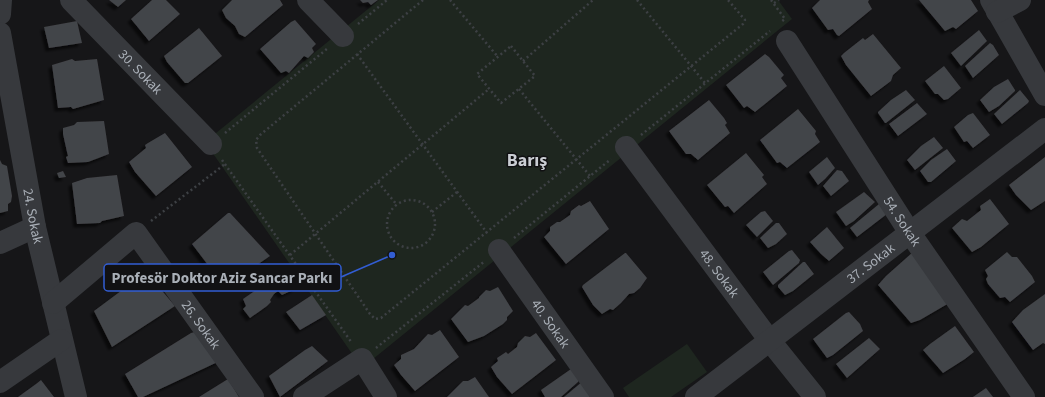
<svg xmlns="http://www.w3.org/2000/svg" width="1045" height="397" viewBox="0 0 1045 397" font-family="'Source Sans 3',sans-serif">
<defs>
<filter id="shadow"><feDropShadow dx="-3.5" dy="3.5" stdDeviation="1" flood-color="#0009"/></filter>
</defs>
<rect width="100%" height="100%" fill="#161618"/>
<g fill="#1e261f">
<polygon points="379,0 778,0 792,19 362,368 205,142"/>
<polygon points="687,344 707,372 671,397 629,397 623,388"/>
</g>
<g fill="#434448" filter="url(#shadow)">
<polygon points="109,0 126,0 118,7"/>
<polygon points="152,0 166,0 180,14 149,41 131,19"/>
<polygon points="232,0 280,0 283,5 245,37 239,34 235,26 226,18 222,10"/>
<polygon points="360,0 378,0 371,5 368,2 363,3"/>
<polygon points="820,0 869,0 868,2 872,9 839,36 837,35 833,29 828,30 812,8"/>
<polygon points="919,0 971,0 978,11 956,29 953,27 945,31"/>
<polygon points="295,20 316,44 312,48 314,52 308,58 304,56 289,73 286,71 281,73 260,49 291,22"/>
<polygon points="77,21 82,43 49,48 44,27"/>
<polygon points="199,28 222,56 188,83 185,83 167,62 164,56"/>
<polygon points="979,30 987,41 961,66 951,53"/>
<polygon points="873,34 901,68 893,75 891,81 871,96 846,65 841,56 844,53 863,38 865,40"/>
<polygon points="990,43 993,45 999,55 973,78 965,66"/>
<polygon points="765,54 769,57 784,75 781,78 787,86 755,112 747,106 744,108 726,85"/>
<polygon points="72,59 75,61 97,59 104,100 73,109 71,107 58,108 52,65"/>
<polygon points="944,66 961,88 948,99 944,100 938,94 935,94 925,81"/>
<polygon points="1008,79 1015,90 1015,91 999,106 989,112 980,100 994,87"/>
<polygon points="906,90 915,100 886,123 885,123 878,113 878,112 891,100"/>
<polygon points="1020,90 1029,101 1028,103 1002,124 994,114"/>
<polygon points="709,100 724,118 727,123 725,125 730,133 698,160 691,154 686,154 669,131"/>
<polygon points="917,103 927,114 898,136 889,124"/>
<polygon points="798,109 816,131 815,134 820,142 787,168 780,162 777,163 760,140"/>
<polygon points="973,113 990,135 973,148 967,141 964,142 954,127 968,115"/>
<polygon points="104,121 109,154 88,162 68,163 66,157 68,156 67,152 63,134 63,128 74,125 77,122"/>
<polygon points="165,133 192,167 156,196 135,172 129,162 146,148 145,145 148,143"/>
<polygon points="934,137 943,148 915,170 907,160 921,146"/>
<polygon points="947,149 956,161 931,182 928,182 920,171 931,160"/>
<polygon points="746,153 764,175 762,177 767,184 734,213 728,206 725,207 707,185"/>
<polygon points="827,157 835,168 825,179 818,185 809,172"/>
<polygon points="1045,157 1045,201 1031,210 1016,195 1009,185"/>
<polygon points="0,160 2,164 7,166 12,196 11,202 8,204 8,211 0,213"/>
<polygon points="837,170 842,171 849,181 831,196 823,186"/>
<polygon points="63,171 66,177 59,178 57,173"/>
<polygon points="117,175 124,216 102,221 100,223 77,224 72,183 87,178"/>
<polygon points="864,192 875,202 854,221 846,226 836,212"/>
<polygon points="990,199 1009,224 981,247 972,252 952,228 962,219 967,221 981,210 980,206"/>
<polygon points="590,201 609,229 566,264 544,237 550,231 550,227 557,222 560,222 570,215 571,211 579,205 581,206"/>
<polygon points="879,204 887,214 857,237 850,228"/>
<polygon points="765,211 773,221 757,237 746,225 761,212"/>
<polygon points="228,213 230,213 270,256 231,283 224,286 192,244"/>
<polygon points="776,223 779,223 787,234 776,244 768,248 760,238"/>
<polygon points="827,227 844,248 829,261 821,254 810,242"/>
<polygon points="792,250 800,260 799,263 773,285 763,272 789,251"/>
<polygon points="913,252 956,299 920,320 911,323 878,285 886,276"/>
<polygon points="1007,252 1012,257 1017,257 1032,276 1035,282 1010,302 1005,297 1000,298 988,284 986,279 988,276 985,270"/>
<polygon points="625,253 626,253 647,278 640,288 634,293 629,294 621,303 613,310 610,309 602,314 593,305 582,287 583,285"/>
<polygon points="803,262 805,262 814,274 793,291 785,295 778,287 778,285"/>
<polygon points="291,266 303,281 293,290 282,295 278,291 274,294 270,300 271,302 267,306 250,318 243,309 246,306 243,299"/>
<polygon points="147,273 175,306 112,347 94,311 141,276"/>
<polygon points="498,287 513,311 507,317 507,320 503,324 484,336 468,342 451,319 465,305 468,306 479,298 479,297 486,290 490,291"/>
<polygon points="1045,294 1045,344 1043,343 1033,350 1012,322 1023,310"/>
<polygon points="312,295 326,315 300,330 286,312"/>
<polygon points="849,312 860,324 863,331 833,355 827,358 813,339 846,313"/>
<polygon points="955,326 974,352 965,359 943,373 923,350 930,344"/>
<polygon points="440,330 459,357 415,391 401,375 394,365 401,359 401,355 414,349 428,334 432,335"/>
<polygon points="198,331 222,360 143,397 138,397 125,374 191,333"/>
<polygon points="536,333 556,360 512,394 497,377 491,367 498,361 497,358 506,352 508,354 517,347 518,343 525,336 530,337"/>
<polygon points="869,338 880,349 847,378 836,364"/>
<polygon points="312,346 328,361 280,397 269,376 305,350"/>
<polygon points="571,369 579,380 578,382 561,397 545,397 541,390"/>
<polygon points="475,377 489,397 447,397 463,381 468,381"/>
<polygon points="228,379 239,397 199,397"/>
<polygon points="41,380 54,397 18,397 36,384"/>
<polygon points="583,381 592,395 589,397 564,397"/>
<polygon points="986,388 993,397 973,397"/>
</g>
<g fill="none" stroke-linecap="round" stroke-linejoin="round">
<g stroke="#3d4044" stroke-width="2.5" stroke-dasharray="2 3" stroke-linecap="butt">
<polyline points="423,0 260,135 256,140 257,148 370,314 375,319 381,318 743,24 745,20 728,0"/>
<polyline points="450,0 498,57"/>
<polyline points="637,0 705,83"/>
<polyline points="771,0 785,19 781,22"/>
<polyline points="774,3 779,0"/>
<polyline points="358,24 387,0"/>
<polygon points="511,46 535,76 501,103 477,74"/>
<polyline points="357,54 487,233"/>
<polyline points="523,61 593,0"/>
<polyline points="519,89 590,176"/>
<polyline points="225,133 328,48"/>
<polyline points="641,135 770,31"/>
<polyline points="222,160 352,343"/>
<polyline points="378,182 397,205"/>
<circle cx="411" cy="224" r="24"/>
<polyline points="432,212 457,192"/>
<polyline points="151,221 225,164"/>
<polyline points="514,238 611,159"/>
<polyline points="290,255 489,89"/>
<polyline points="376,348 485,261"/>
</g>
<g stroke="#37393d" stroke-width="22">
<path id="s1" d="M71,0l140,144"/>
<polyline points="308,0 343,36"/>
<polyline points="991,0 1045,95"/>
<polyline points="997,12 1020,0"/>
<polyline points="0,14 1,0"/>
<path id="s2" d="M0,33l35,194 41,170"/>
<path id="s3" d="M787,41l123,192 114,164"/>
<path id="s4" d="M626,147l144,194 45,56"/>
<polyline points="0,243 35,227"/>
<path id="s5" d="M499,250l104,147"/>
<path id="s6" d="M53,303l83,-70 117,164"/>
<polyline points="0,382 61,340"/>
<polyline points="304,397 362,359 386,397"/>
<path id="s7" d="M696,397l349,-268"/>
</g>
</g>
<g text-anchor="middle" stroke-width="3" stroke-linejoin="round" paint-order="stroke">
<g font-size="14" fill="#a9afb7" stroke="#111113">
<text dy="5" stroke="none"><textPath href="#s1" startOffset="100">30. Sokak</textPath></text>
<text dy="5" stroke="none"><textPath href="#s2" startOffset="186">24. Sokak</textPath></text>
<text dy="5" stroke="none"><textPath href="#s3" startOffset="214">54. Sokak</textPath></text>
<text dy="5" stroke="none"><textPath href="#s7" startOffset="220">37. Sokak</textPath></text>
<text dy="5" stroke="none"><textPath href="#s4" startOffset="157">48. Sokak</textPath></text>
<text dy="5" stroke="none"><textPath href="#s5" startOffset="90">40. Sokak</textPath></text>
<text dy="5" stroke="none"><textPath href="#s6" startOffset="221">26. Sokak</textPath></text>
</g>
<g font-size="18" font-weight="bold" fill="#cacdd3" stroke="#111113">
<text x="527" y="166">Barış</text>
</g>
</g>
<path fill="none" stroke="#325dd3" stroke-width="1.5" d="M392 255L341 277"/>
<circle fill="#325dd3" stroke="#111113" stroke-width="1.5" cx="392" cy="255" r="4"/>
<rect fill="#111113" stroke="#325dd3" stroke-width="1.5" x="104" y="264" width="237" height="27" rx="4"/>
<g font-size="15" text-anchor="middle" font-weight="bold" fill="#a9afb7">
<text x="222" y="283">Profesör Doktor Aziz Sancar Parkı</text>
</g>
</svg>
